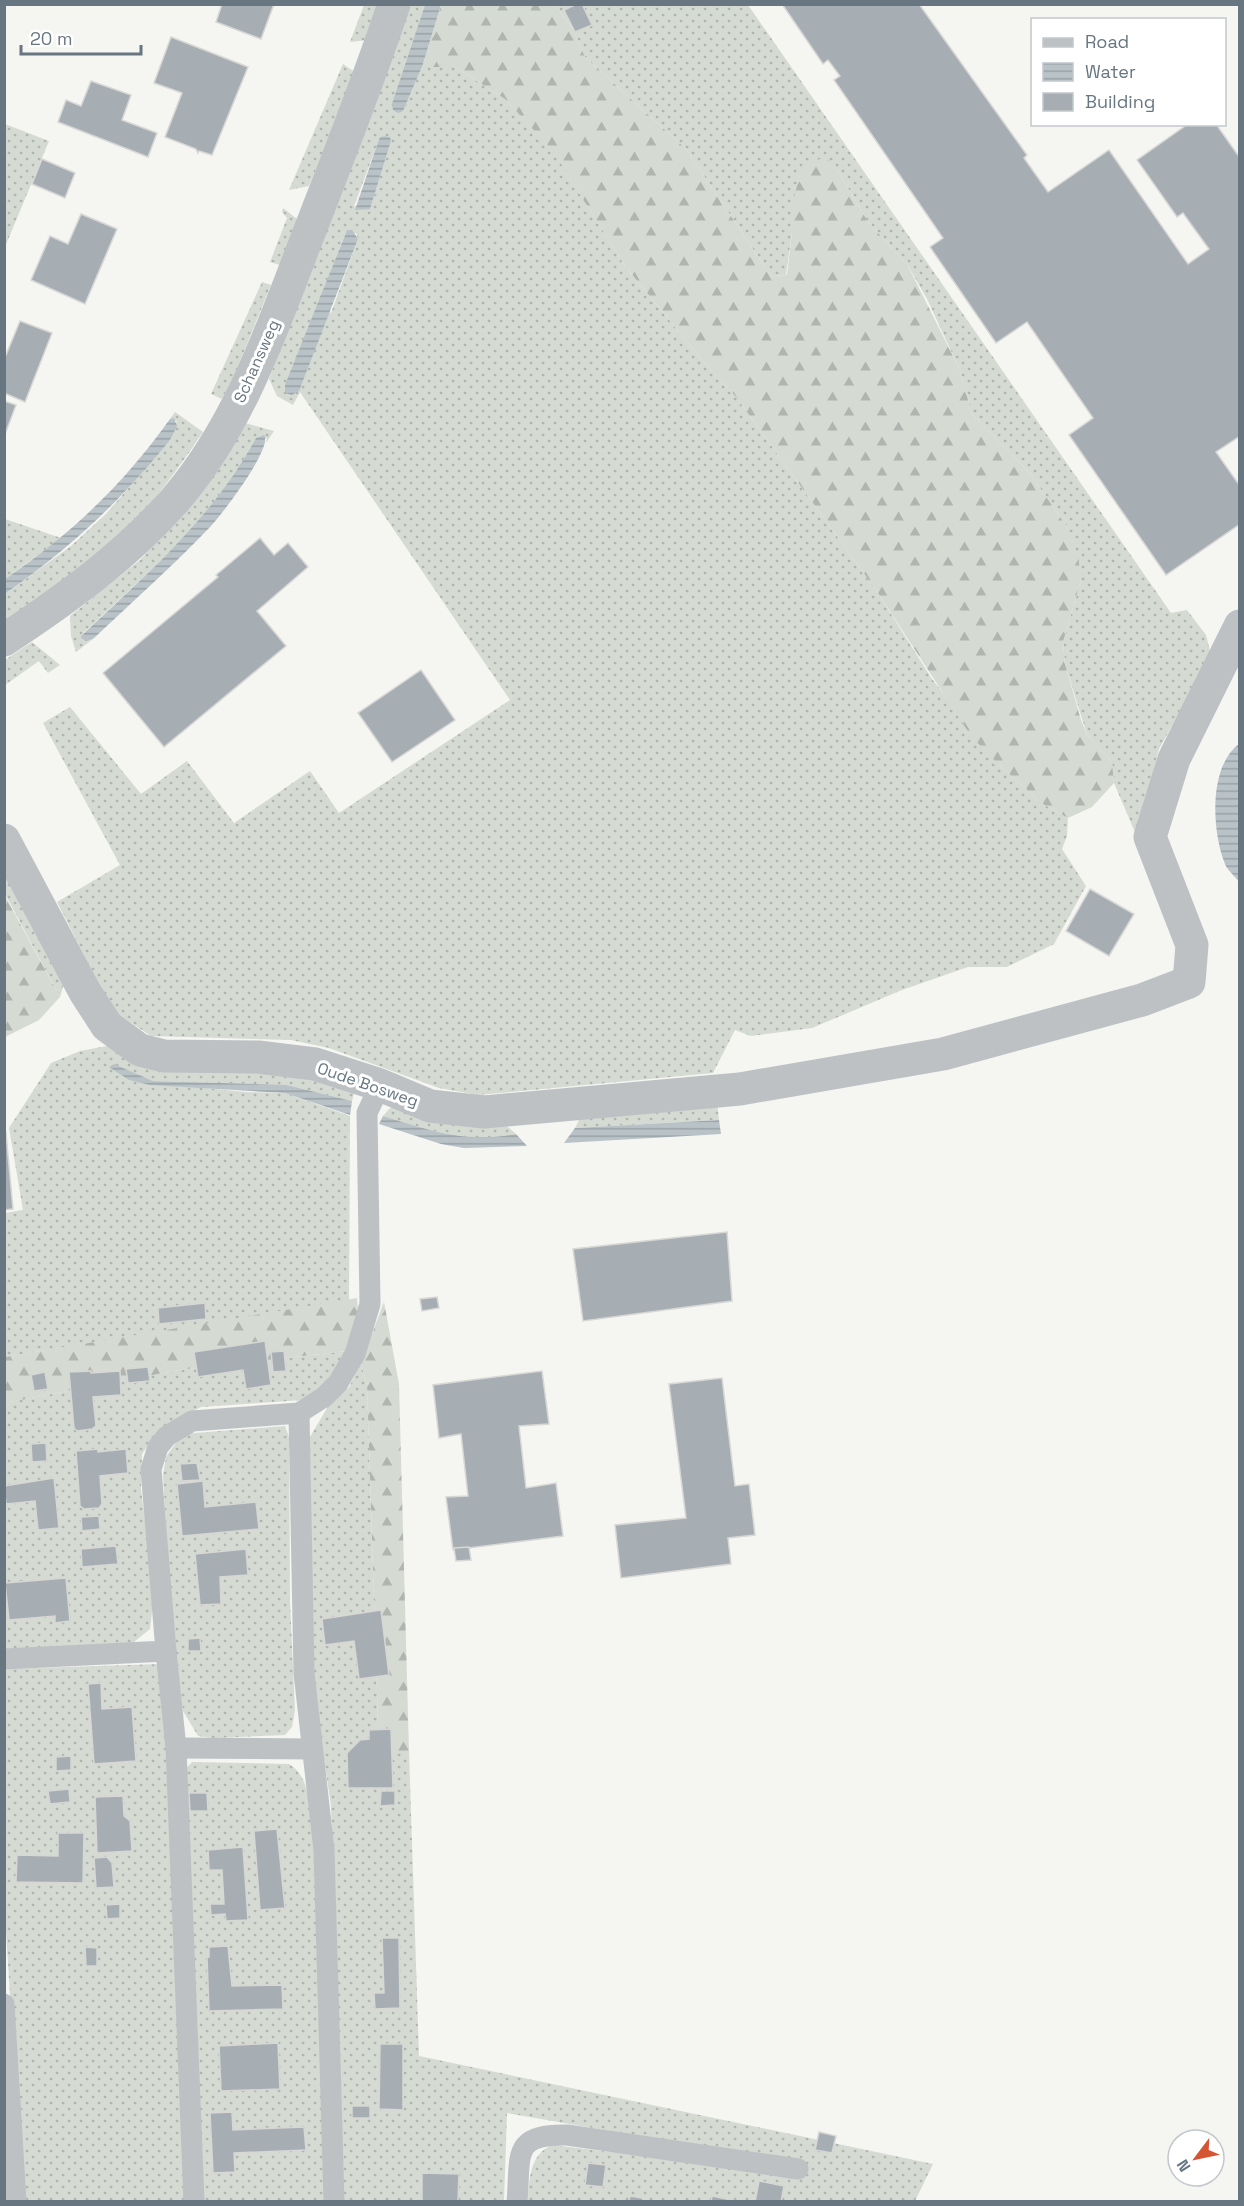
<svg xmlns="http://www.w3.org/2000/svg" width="1244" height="2206" viewBox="0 0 1244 2206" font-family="'Space Grotesk',sans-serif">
<defs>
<pattern id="grass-dots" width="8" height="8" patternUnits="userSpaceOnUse" patternTransform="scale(1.5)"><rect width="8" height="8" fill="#d5dad2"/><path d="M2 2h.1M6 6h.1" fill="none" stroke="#b1b5b0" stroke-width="1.8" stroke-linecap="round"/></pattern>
<pattern id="forest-firs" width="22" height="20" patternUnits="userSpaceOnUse" patternTransform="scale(1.5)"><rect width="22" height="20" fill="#d5dad2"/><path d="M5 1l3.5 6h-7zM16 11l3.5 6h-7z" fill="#b1b5b0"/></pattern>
<pattern id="water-rules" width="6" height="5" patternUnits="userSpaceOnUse" patternTransform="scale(1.5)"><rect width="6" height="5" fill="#b8c2c7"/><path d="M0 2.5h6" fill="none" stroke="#99a2a7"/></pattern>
</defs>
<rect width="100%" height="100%" fill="#f5f5f2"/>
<g fill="url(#grass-dots)" fill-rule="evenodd">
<polygon points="364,5 382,5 369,40 350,42"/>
<path d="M410,5h15l-32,105 10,1 19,-44h33l50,32 48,51 72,116 82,100 29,31 140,193 56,89 69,88 42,37 25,14 -1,18 -5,13 24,37 -32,58 -47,23h-39l-66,23 -90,38 -61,8 -16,-6 -22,43 -235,22 -39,-7 -110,-40 -38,-8 -140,-4 -39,-26 -55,-108 63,-37 -77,-142 27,-16 71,87 46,-33 47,62 76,-52 29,42 171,-113 -210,-308 -7,13 -16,-9 -8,-17zM384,136l5,1 2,4 -21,68 -16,-3 26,-69zM356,233l2,6 -27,74 -14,-6 28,-73z"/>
<polygon points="555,5 748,5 1171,613 1187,610 1206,635 1211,655 1159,749 1137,837 1114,783 1112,762 1087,735 1065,664 1063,642 1081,580 1067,527 1029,472 972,414 959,368 927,299 907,264 868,222 838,171 792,206 792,232 786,275 771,276 686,149 585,57 573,29"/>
<polygon points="343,64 356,73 309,186 289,190"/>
<polygon points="5,124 49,141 5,247 4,124"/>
<polygon points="283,208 297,219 280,265 270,262 287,218 282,212"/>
<polygon points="262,282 271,285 234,376 222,399 211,394"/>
<path d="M175,412l28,20c-25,37 -51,74 -84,104 -35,32 -76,58 -114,85l-1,-26 67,-49 35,-32 64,-74 7,-19 -7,-2z"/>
<path d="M245,423l29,8 -8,12 1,-5h-11c-44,82 -108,135 -175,197l5,6 7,-2 -17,13 -5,-16 -1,-20 70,-56 40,-42z"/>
<polygon points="5,519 61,538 5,579"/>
<polygon points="32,642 60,665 48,673 39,661 5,685 5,660"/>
<polygon points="4,862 66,976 60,997 5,894"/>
<polygon points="107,1046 260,1066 356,1086 352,1101 287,1085 153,1081 115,1065 129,1080 245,1092 285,1093 350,1116 349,1301 5,1357 5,1213 23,1210 9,1128 51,1063 80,1051"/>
<polygon points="717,1101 719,1120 575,1128 582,1114"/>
<path d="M398,1103l102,17 16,14c-53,9 -83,-3 -133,-18l6,-7z"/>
<polygon points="347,1351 322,1388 303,1400 201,1407 161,1428 142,1454 141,1489 154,1594 150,1629 129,1646 5,1651 4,1403 179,1370"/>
<path d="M361,1363l6,22 12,367h30l10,304 514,108 -18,37h-387c1,-22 2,-48 25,-56l252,31 1,-11 -299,-52 -3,88h-162l-11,-396 -19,-124 -2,-244 20,-34 19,-16z"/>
<polygon points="285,1426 289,1437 290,1602 295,1710 292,1727 285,1735 214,1738 198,1736 183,1711 172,1634 163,1475 166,1457 182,1434"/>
<polygon points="160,1664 165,1695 186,2201 23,2201 5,1915 4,1669"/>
<path d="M192,1762l97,2c20,12 20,39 24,61l13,376h-124l-20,-428z"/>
</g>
<g fill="url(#forest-firs)">
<polygon points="441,5 555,5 573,29 585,57 686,149 771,276 787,275 792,232 792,206 802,165 826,157 838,171 868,222 907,264 959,368 972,414 1029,472 1067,527 1078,555 1081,580 1063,642 1065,664 1081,720 1087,735 1112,762 1114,783 1092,807 1068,818 1043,804 1001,767 971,736 876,590 736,397 707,366 625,266 553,151 505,99 455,67 422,67"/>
<polygon points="4,894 60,997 39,1020 5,1037"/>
<polygon points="357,1298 358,1312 347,1351 179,1370 5,1403 5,1357"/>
<polygon points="384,1302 399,1384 409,1752 379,1753 367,1385 361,1363"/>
</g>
<g fill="url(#water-rules)">
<polygon points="425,5 441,5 422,67 403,111 398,113 393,110 392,104"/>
<polygon points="384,136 390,137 391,141 370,209 355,210 378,142 380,137"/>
<polygon points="347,230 353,231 358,239 299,391 292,395 285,393 285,385"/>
<path d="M174,418l3,8 -7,14c-53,65 -98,106 -165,154v-15c67,-46 117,-93 165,-160z"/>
<path d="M264,435c10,11 -43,81 -54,92 -37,39 -78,75 -117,112l-7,2 -5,-3v-2c66,-62 131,-117 175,-198z"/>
<path d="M1239,744v138c-4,-6 -12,-12 -14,-18 -13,-32 -17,-97 14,-120z"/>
<polygon points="114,1064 153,1081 287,1085 352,1101 350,1115 285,1093 150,1085 129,1080 109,1067"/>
<path d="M383,1116c50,15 80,27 133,18l11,12 -63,2 -23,-4 -62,-20z"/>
<polygon points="719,1120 721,1134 564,1143 575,1128"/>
</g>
<g fill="#a7aeb3" stroke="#d7d7d5" stroke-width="1.5">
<polygon points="222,4 274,4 261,39 216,22"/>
<polygon points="577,4 582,4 592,25 575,32 564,10"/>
<polygon points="782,4 919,4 1027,155 1024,158 1048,192 1109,150 1188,264 1209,249 1183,213 1177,217 1137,160 1188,124 1216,124 1240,158 1240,436 1216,452 1240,486 1240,524 1166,575 1069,435 1093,418 1027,322 996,343 930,247 943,238 834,80 840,76 828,60 823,64"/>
<polygon points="171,37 248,67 212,155 199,151 198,153 196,149 165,137 182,93 154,83"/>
<polygon points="91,81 131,95 122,120 157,133 148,157 58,122 66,100 81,106"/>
<polygon points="42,159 75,173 65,198 32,184"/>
<polygon points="81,214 117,229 85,304 31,280 50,236 68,244"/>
<polygon points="20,321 52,333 25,402 4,393 4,360"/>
<polygon points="4,401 16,405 4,437"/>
<polygon points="260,538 274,555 288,543 308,567 257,611 286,646 164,747 103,673 218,577 216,575"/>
<polygon points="421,670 455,720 392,762 358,713"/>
<polygon points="1090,889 1134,914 1109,956 1066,931"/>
<polygon points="6,1133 13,1209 4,1210 4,1134"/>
<polygon points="727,1232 732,1301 583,1321 573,1249"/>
<polygon points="437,1297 439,1308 422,1311 420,1299"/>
<polygon points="205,1303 206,1319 159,1324 158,1308"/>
<polygon points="265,1341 271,1385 246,1389 243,1370 198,1377 194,1352"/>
<polygon points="284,1351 286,1371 273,1372 271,1352"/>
<polygon points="148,1367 150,1381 128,1383 126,1369"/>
<polygon points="91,1371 91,1373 120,1371 121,1395 93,1397 96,1426 92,1429 77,1431 74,1428 69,1372"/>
<polygon points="542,1371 549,1424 519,1426 526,1488 556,1483 563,1536 453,1550 446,1497 468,1496 461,1434 439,1438 433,1385"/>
<polygon points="45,1372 48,1389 34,1391 31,1375"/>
<polygon points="722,1378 735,1486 749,1484 755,1535 728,1538 731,1564 621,1578 615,1525 686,1518 669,1384"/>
<polygon points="46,1443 47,1461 32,1462 31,1444"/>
<polygon points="98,1449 98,1452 126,1449 128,1473 100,1476 102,1504 99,1508 84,1509 80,1506 76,1451"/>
<polygon points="197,1463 200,1480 182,1481 180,1464"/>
<polygon points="54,1478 59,1528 38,1530 35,1501 6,1504 4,1486"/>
<polygon points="203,1481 205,1507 256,1502 259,1529 182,1536 177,1484"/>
<polygon points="99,1516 100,1529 82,1531 81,1517"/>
<polygon points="116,1546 118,1564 82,1567 81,1549"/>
<polygon points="469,1547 471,1560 456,1561 454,1548"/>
<polygon points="246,1549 248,1575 220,1577 221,1604 200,1605 195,1554"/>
<polygon points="66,1578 70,1621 55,1623 55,1616 9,1620 5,1583"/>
<polygon points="381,1610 389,1675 359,1679 354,1641 325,1645 322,1619"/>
<polygon points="200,1638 201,1651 188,1651 188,1639"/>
<polygon points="101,1683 102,1709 132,1707 136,1761 94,1764 88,1684"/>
<polygon points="391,1729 393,1788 348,1788 347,1753 360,1740 369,1739 369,1730"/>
<polygon points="71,1756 71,1770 56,1771 56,1757"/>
<polygon points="69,1789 70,1802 50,1804 48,1791"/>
<polygon points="381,1791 395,1791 395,1805 380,1806"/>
<polygon points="189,1793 207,1793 208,1811 190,1811"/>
<polygon points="123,1796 124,1816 130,1821 132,1851 97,1853 95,1797"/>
<polygon points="277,1829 285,1908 260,1910 254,1831"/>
<polygon points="58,1833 84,1833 83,1883 16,1882 17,1855 58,1856"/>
<polygon points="243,1847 248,1920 226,1921 225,1914 211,1915 210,1904 224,1904 222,1870 209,1870 208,1850"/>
<polygon points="107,1857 112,1863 114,1887 96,1888 94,1858"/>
<polygon points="120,1904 120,1918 107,1919 106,1905"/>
<polygon points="382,1938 399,1938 400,2008 375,2009 374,1993 384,1993"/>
<polygon points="228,1946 232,1986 282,1985 283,2009 209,2011 207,1957 209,1957 209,1947"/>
<polygon points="85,1947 97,1948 97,1966 86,1966"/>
<polygon points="278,2043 280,2089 221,2091 219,2046"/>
<polygon points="380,2044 403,2044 403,2110 379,2109"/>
<rect x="352" y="2106" width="18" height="12"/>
<polygon points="232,2112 233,2130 304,2127 306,2150 234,2153 235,2172 213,2173 210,2113"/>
<polygon points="819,2132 836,2136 832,2153 815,2150"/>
<polygon points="588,2163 606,2165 603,2187 585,2185"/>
<polygon points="422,2173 459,2174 458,2202 422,2202"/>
<polygon points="759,2181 784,2186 781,2202 755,2202"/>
<polygon points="630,2196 642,2198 644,2202 629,2202"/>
<polygon points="712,2196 741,2202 711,2202"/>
</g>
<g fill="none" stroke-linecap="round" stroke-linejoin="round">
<g stroke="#bdc1c4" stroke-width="21">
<polyline points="299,1413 324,1397 338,1383 355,1354 370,1304 367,1113 380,1085"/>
<polyline points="166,1651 176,1748 194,2202"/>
<polyline points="4,1659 166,1651 151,1469 158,1447 167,1436 192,1421 299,1413 304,1673 324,1850 334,2202"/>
<polyline points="176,1748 311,1749"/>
<polyline points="4,2004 16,2202"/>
<path d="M517,2202c4,-47 -6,-68 50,-67l231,34"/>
</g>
<g stroke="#bdc1c4" stroke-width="33">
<path d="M4,640c62,-41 122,-84 171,-140 65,-75 97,-172 132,-262 30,-78 61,-155 87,-234"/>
<polyline points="4,840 85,992 107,1026 140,1050 164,1056 258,1057 315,1064 380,1085 430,1106 484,1112 740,1089 943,1054 1142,1000 1189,982 1192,945 1150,837 1174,759 1240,626"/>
</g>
</g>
<g text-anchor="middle" stroke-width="6" stroke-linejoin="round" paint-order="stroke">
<g font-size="16" fill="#677681" stroke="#fff">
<text transform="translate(256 361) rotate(-66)" y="6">Schansweg</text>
<text transform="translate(368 1084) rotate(19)" y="6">Oude Bosweg</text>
</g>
</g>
<rect width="1244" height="2206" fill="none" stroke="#677681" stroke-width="12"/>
<rect x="1031" y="18" width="195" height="108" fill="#ffffff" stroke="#c2c8cd" stroke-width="1.5"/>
<rect x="1043" y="38" width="30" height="9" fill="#bdc1c4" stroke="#c2c8cd" stroke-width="1.5"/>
<text x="1085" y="48" font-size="18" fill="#677681">Road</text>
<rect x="1043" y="63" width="30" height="18" fill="url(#water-rules)" stroke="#c2c8cd" stroke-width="1.5"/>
<text x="1085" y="78" font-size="18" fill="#677681">Water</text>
<rect x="1043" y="93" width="30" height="18" fill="#a7aeb3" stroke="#c2c8cd" stroke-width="1.5"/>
<text x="1085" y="108" font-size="18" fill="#677681">Building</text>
<g transform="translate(1196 2158) rotate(238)"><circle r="28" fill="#ffffff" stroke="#c2c8cd" stroke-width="1.5"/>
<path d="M0-4.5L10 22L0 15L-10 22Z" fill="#d45534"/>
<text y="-9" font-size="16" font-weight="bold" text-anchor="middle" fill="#677681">N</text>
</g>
<path d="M21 45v9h120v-9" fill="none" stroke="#677681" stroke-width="3"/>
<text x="30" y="45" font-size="18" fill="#677681" stroke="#ffffff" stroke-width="4.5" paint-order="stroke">20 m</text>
</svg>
